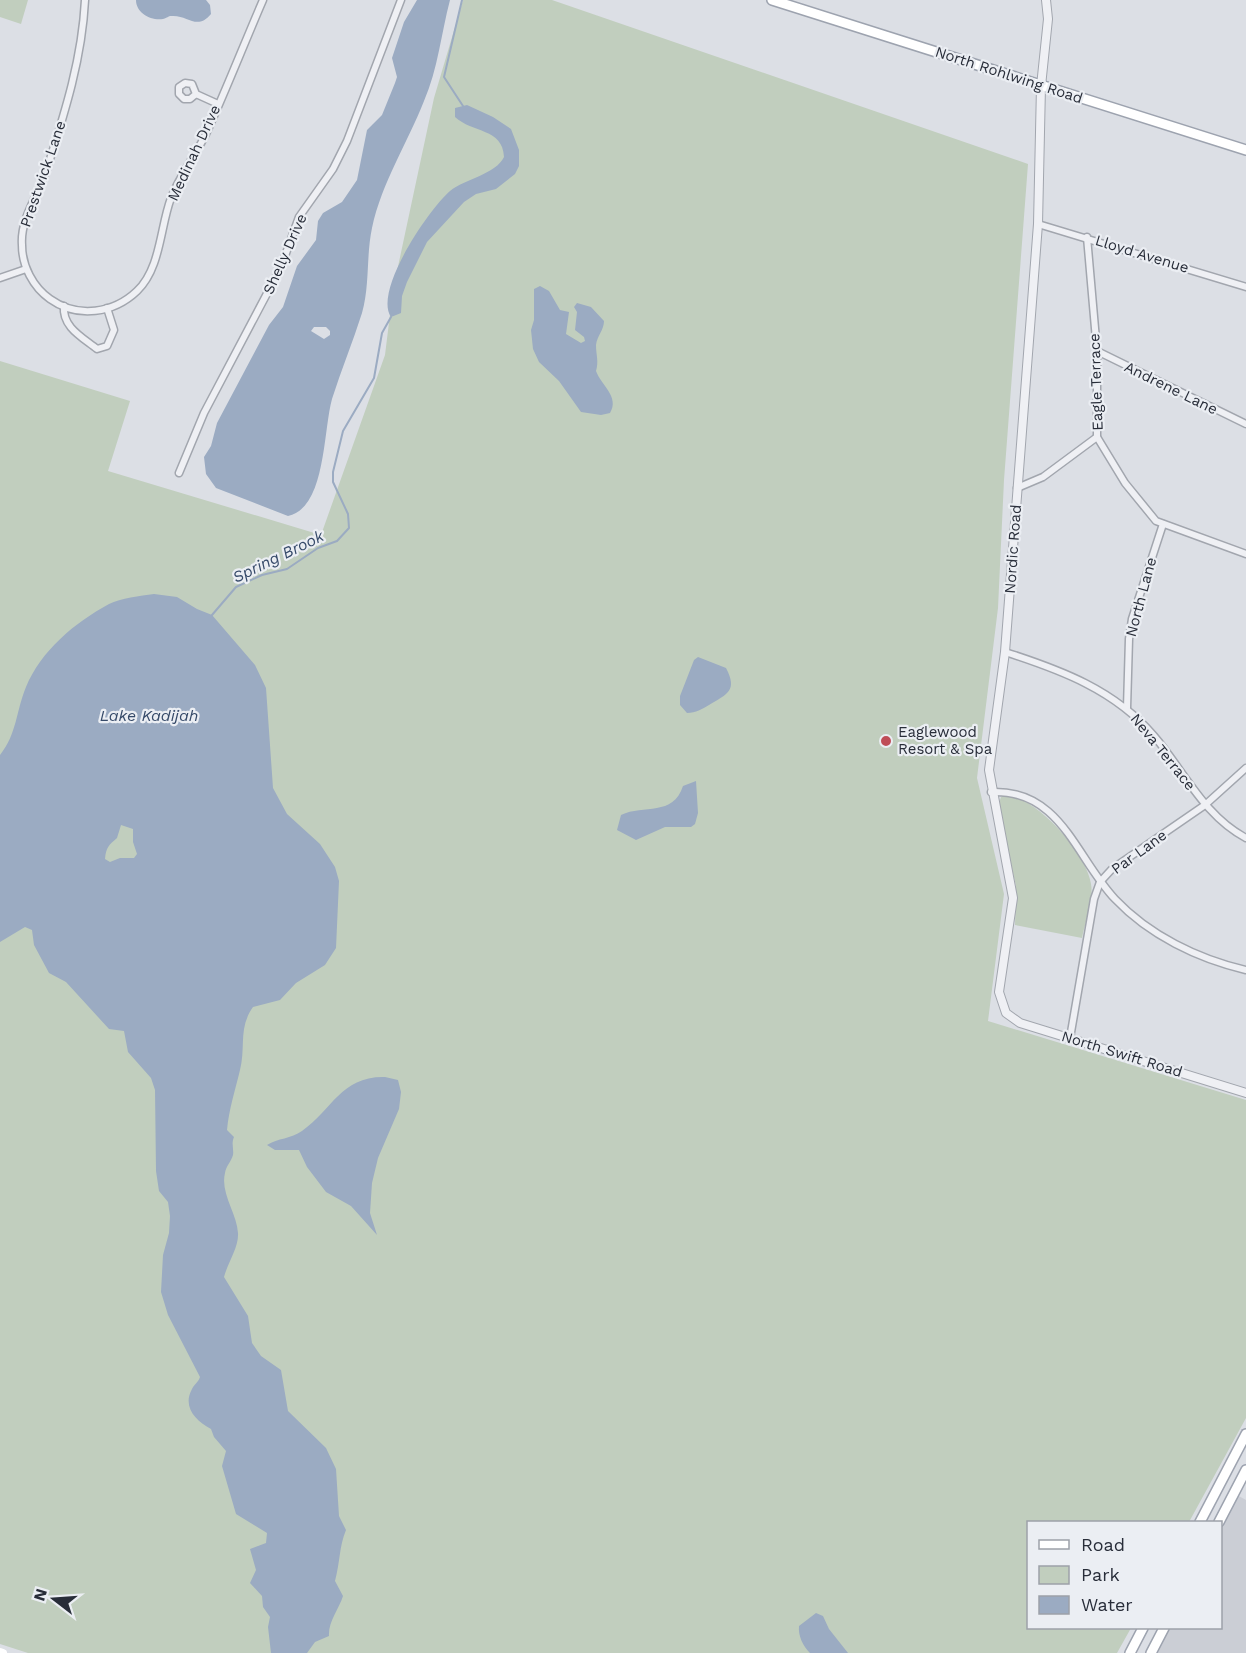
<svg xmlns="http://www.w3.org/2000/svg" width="1246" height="1653" viewBox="0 0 1246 1653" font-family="'Work Sans',sans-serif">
<rect width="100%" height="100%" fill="#dcdfe5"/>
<polygon fill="#cbced5" points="1237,1495 1246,1500 1246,1653 1153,1653 1167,1628 1220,1628 1221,1526"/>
<g fill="#c1cebe">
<polygon points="0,0 28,0 21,24 0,17"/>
<polygon points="463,0 552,0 1028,164 1004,480 998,608 977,778 1004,894 988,1021 1246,1100 1246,1418 1189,1522 1028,1522 1028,1628 1131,1628 1117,1653 28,1653 0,1644 0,361 130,401 108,471 321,535 385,355 393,290 434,98"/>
<path d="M1005,795c31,1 82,59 86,89 3,16 -6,38 -9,54l-67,-13 1,-39 -18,-80 3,-9z"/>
</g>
<g fill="#9babc2" fill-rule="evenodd">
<path d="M206,0l4,5 1,9c-14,17 -23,1 -39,2 -5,0 -4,2 -9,3 -12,2 -27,-6 -27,-19z"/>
<path d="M417,0h33c-9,34 -12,69 -26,101 -17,43 -42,81 -52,127 -6,28 -2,57 -10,85 -9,29 -21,57 -30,86 -9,32 -6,109 -44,117l-72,-28 -10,-14 -2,-17 7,-11 6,-23 52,-98 14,-18 14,-41 19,-26 2,-19 5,-8 19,-11 15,-22 10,-50 15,-15 13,-32 2,-6 -5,-19 12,-36zM314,327h12l4,4v4l-6,4 -13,-8z"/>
<path d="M467,105l26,12 18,12 8,21v16l-4,8 -19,15 -20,5 -12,8 -37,40 -20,40 -5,14 -1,17 -10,4c-18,-26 38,-108 59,-126 15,-12 46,-17 54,-34 -1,-29 -32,-24 -49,-40v-9z"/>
<path d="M540,286l9,5 11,19 9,2 -3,22 15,9 4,-2 -1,-4 -9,-7 2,-18 -3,-5 3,-4 14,4 13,14c0,9 -7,15 -8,24 0,10 3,16 0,26 5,14 24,26 14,42l-9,2 -20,-3 -22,-31 -20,-19 -6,-13 -2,-19 3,-10v-31z"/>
<path d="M154,594l23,3 20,12 15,6 43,50 11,23 7,100 14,26 33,30 15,23 4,14 -3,67 -11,17 -29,18 -16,17 -27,7c-15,21 -7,40 -13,63 -5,21 -11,39 -13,60l7,7c-3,7 0,12 -1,18 -2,7 -7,11 -8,18 -5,20 12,40 13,60 1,14 -10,29 -14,44l24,39 4,27 9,13 20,14 7,41 38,37 10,21 3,47 7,14c-7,17 -6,33 -11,51l8,15c-4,13 -15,26 -14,40l-14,6 -8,11h-36l-3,-26 2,-10 -7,-10 -1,-11 -12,-13 6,-13 -6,-21 16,-6 1,-10 -31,-19 -14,-48 4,-15 -12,-14 -3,-8c-15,-8 -29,-22 -19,-40 3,-6 6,-6 8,-12l-32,-62 -7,-23 2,-37 6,-22 1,-17 -2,-14 -9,-11 -3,-20 -1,-81 -4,-12 -23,-26 -4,-21 -15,-2 -43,-47 -17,-9 -15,-28 -2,-15 -7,-3 -25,15v-187c17,-21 16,-44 26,-68 15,-36 48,-64 83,-83 12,-6 31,-8 45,-10zM121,825l12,4v13l4,12 -3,4h-14l-10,4 -5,-3c1,-12 4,-14 12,-21z"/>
<path d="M698,657l28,11c12,23 1,26 -17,37 -7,4 -13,8 -22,8l-7,-8v-9l14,-36z"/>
<path d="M696,781l2,32 -3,11 -4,3h-26l-29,13 -19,-10 4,-15c23,-11 52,2 62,-29z"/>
<path d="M385,1077l13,3 3,12 -2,17 -21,49 -6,25 -2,30 7,22 -26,-29 -25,-14 -19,-25 -8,-17h-24l-8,-5c11,-7 24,-6 35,-14 31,-22 39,-55 83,-54z"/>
<path d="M816,1613l7,3 6,13 19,24h-38c-7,-7 -12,-17 -11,-27z"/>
</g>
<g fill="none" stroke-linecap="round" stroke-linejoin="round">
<g stroke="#9babc2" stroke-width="2">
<polyline points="462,0 444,77 463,106"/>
<polyline points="212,615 236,587 262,575 287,569 318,548 337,541 349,528 348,514 333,482 333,472 343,431 374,378 382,333 391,317"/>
</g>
<g stroke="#a2a6ae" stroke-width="9">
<g id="minor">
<path d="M85,0c-3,60 -21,115 -39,172 -8,23 -26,47 -24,73 0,21 11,42 28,54 28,20 64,14 87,-8 24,-23 23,-64 34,-93 9,-23 24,-42 35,-64 20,-44 38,-90 57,-134"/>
<polyline points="196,94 190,99 184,99 179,94 179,87 185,83 192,84 196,94 218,104"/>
<polyline points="1038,224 1246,287"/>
<polyline points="1087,237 1097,351 1097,437 1125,483 1156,521 1246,554"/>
<polyline points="0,278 26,269"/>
<path d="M64,306c-2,21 18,31 33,43l10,-3 7,-16 -7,-22"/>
<polyline points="1097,351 1246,424"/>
<polyline points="179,473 204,413 281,267 299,217 333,169 347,141 401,0"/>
<polyline points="1017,488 1043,477 1097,437"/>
<path d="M1005,652c56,18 110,38 149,84 30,35 50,80 92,102"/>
<polyline points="1127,708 1129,639 1132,619 1163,524"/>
<path d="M991,792c70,-3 85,66 124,107 34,36 83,60 131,71"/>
<polyline points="1070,1038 1094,899 1100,882 1112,869 1205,805 1246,768"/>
</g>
</g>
<g stroke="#a2a6ae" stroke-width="10">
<polyline id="tertiary" points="1046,0 1048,19 1041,86 1038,224 1005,652 989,770 1013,898 999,992 1006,1013 1020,1023 1246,1093"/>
</g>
<g stroke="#9da3af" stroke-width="12">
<g id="primary">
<polyline points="772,0 1246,150"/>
<polyline points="1200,1522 1246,1434"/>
<polyline points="1219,1522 1246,1470"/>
<polyline points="1130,1653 1143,1628"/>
<polyline points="1151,1653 1164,1628"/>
</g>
</g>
<use href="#minor" stroke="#eff0f4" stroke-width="6"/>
<use href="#tertiary" stroke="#eff0f4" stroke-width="8"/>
<polyline stroke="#fff" stroke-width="8" points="0,1652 3,1653"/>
<use href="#primary" stroke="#fff" stroke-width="9"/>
</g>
<circle fill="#bf4d57" stroke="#ebeef3" stroke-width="2" cx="886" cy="741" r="6"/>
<g text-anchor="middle" stroke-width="4.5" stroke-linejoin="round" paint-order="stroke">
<g font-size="15" fill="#282d39" stroke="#ebeef3">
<text transform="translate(1009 75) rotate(18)" y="5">North Rohlwing Road</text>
<text transform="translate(194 153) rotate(-65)" y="5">Medinah Drive</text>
<text transform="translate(43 174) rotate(-71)" y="5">Prestwick Lane</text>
<text transform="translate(285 254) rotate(-66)" y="5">Shelly Drive</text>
<text transform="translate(1142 254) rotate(17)" y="5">Lloyd Avenue</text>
<text transform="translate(1096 382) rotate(-92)" y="5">Eagle Terrace</text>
<text transform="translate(1171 388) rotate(26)" y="5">Andrene Lane</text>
<text transform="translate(1013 549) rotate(-86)" y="5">Nordic Road</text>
<text transform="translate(1141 597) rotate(-75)" y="5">North Lane</text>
<text transform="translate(1163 752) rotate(51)" y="5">Neva Terrace</text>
<text transform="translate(1139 852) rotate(-36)" y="5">Par Lane</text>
<text transform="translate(1122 1054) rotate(17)" y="5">North Swift Road</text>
</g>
<g font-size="15" fill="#282d39" stroke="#ebeef3" text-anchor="start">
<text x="898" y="737">Eaglewood<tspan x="898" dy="17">Resort &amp; Spa</tspan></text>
</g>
<g font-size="16" font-style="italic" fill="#364a69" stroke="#ebeef3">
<text transform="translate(278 556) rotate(-26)" y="6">Spring Brook</text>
<text x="149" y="721">Lake Kadijah</text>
</g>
</g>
<rect x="1027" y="1521" width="195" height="108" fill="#ebeef3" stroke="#9da1a9" stroke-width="1.5"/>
<rect x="1039" y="1540" width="30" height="9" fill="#ffffff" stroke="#9da1a9" stroke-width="1.5"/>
<text x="1081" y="1551" font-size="18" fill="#282d39">Road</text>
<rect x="1039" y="1566" width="30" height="18" fill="#c1cebe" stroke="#9da1a9" stroke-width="1.5"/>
<text x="1081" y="1581" font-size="18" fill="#282d39">Park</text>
<rect x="1039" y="1596" width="30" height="18" fill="#9babc2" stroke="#9da1a9" stroke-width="1.5"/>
<text x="1081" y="1611" font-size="18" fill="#282d39">Water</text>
<g transform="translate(54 1599) rotate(287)" stroke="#ebeef3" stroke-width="4.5" paint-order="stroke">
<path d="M0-4.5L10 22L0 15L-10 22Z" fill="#282d39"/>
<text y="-9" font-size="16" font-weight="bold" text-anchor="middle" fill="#282d39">N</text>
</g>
</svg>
